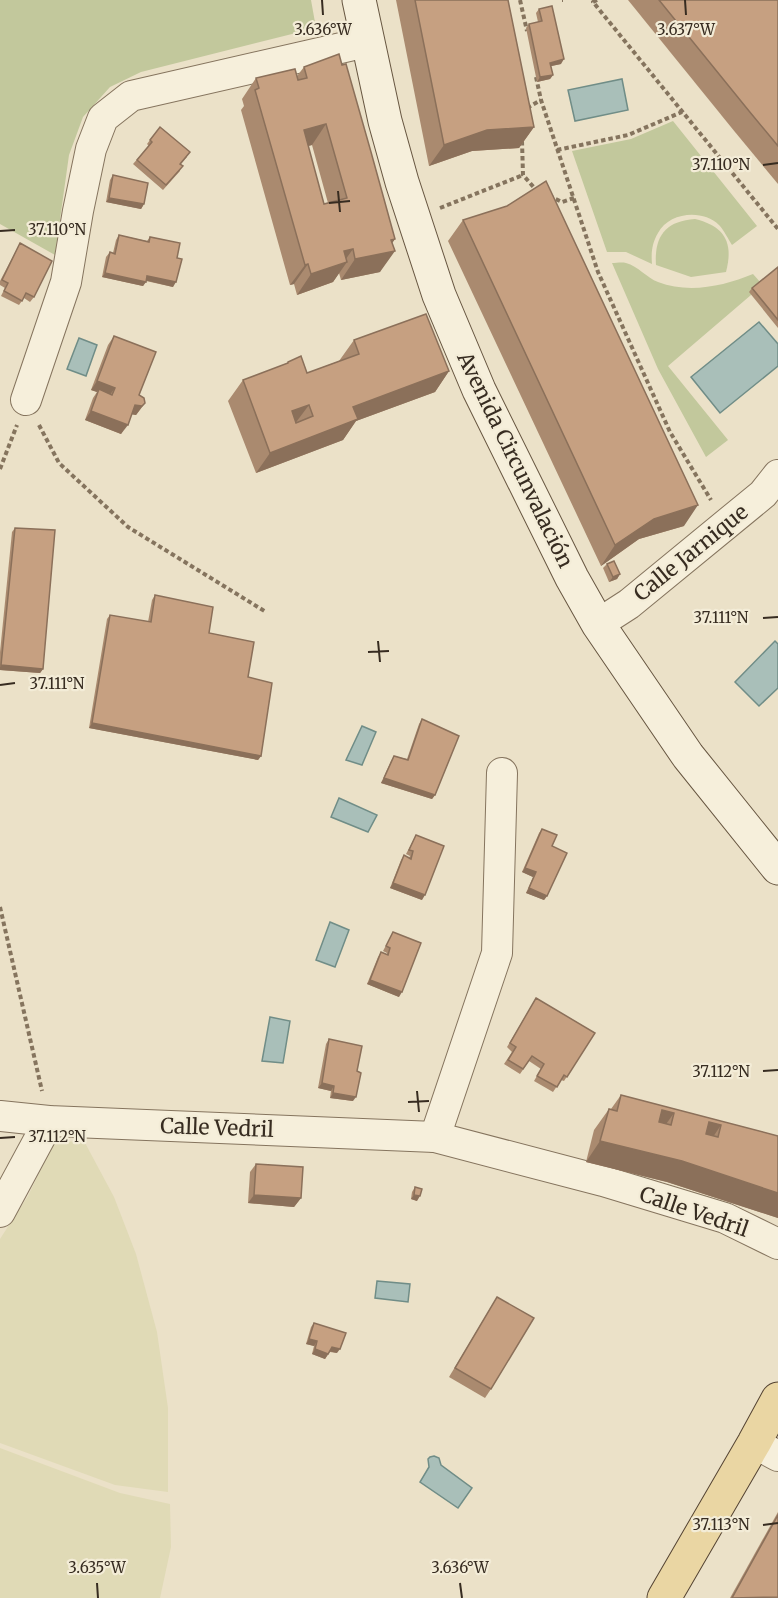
<svg xmlns="http://www.w3.org/2000/svg" width="778" height="1598" viewBox="0 0 778 1598" font-family="Merriweather,serif">
<rect width="100%" height="100%" fill="#ebe1c8"/>
<g fill="#e0dab6">
<polygon points="84,1141 114,1197 136,1254 157,1332 168,1408 168,1492 115,1485 0,1443 0,1239 28,1196 54,1142"/>
<polygon points="0,1448 120,1493 170,1504 171,1547 160,1598 0,1598"/>
</g>
<g fill="#c2c89c">
<polygon points="0,0 311,0 316,28 141,72 110,87 83,117 69,155 55,255 0,224"/>
<path d="M673,121l84,105 -25,19c-4,-6 -8,-15 -13,-20 -16,-16 -50,-13 -61,8 -6,10 -7,20 -6,31l-26,-12h-19l-35,-101 59,-12z"/>
<path d="M695,219c29,7 39,23 31,53l-35,5 -35,-12c-2,-28 9,-44 39,-46z"/>
<path d="M612,263c4,0 10,-1 14,0 12,3 21,15 32,19 31,12 66,4 95,-8l8,9 -10,12 -83,71 60,74 -22,17 -48,-88z"/>
</g>
<g fill="#a9bfb9" stroke="#708d87" stroke-width="1.5">
<polygon points="622,79 628,110 575,121 568,90"/>
<polygon points="759,322 778,344 778,366 720,413 691,377"/>
<polygon points="79,338 97,345 86,376 67,369"/>
<polygon points="775,641 778,644 778,688 759,706 735,682"/>
<polygon points="362,726 376,732 362,765 346,760"/>
<polygon points="339,798 377,815 368,832 331,817"/>
<polygon points="330,922 349,930 335,967 316,960"/>
<polygon points="270,1017 290,1021 283,1063 262,1061"/>
<polygon points="377,1281 410,1284 408,1302 375,1298"/>
<polygon points="434,1456 439,1458 441,1465 472,1488 458,1508 420,1482 429,1467 428,1459 430,1457"/>
</g>
<g fill="none" stroke-linecap="round" stroke-linejoin="round">
<g stroke="#85745e" stroke-width="32">
<g id="street">
<polyline points="26,400 66,282 78,211 91,149 103,118 131,96 367,42"/>
<polyline points="598,624 629,604 763,494 778,475"/>
<polyline points="0,1116 49,1121 435,1137 603,1181 725,1218 778,1244"/>
<polyline points="435,1137 497,953 502,773"/>
<polyline points="0,1212 49,1121"/>
<polyline points="754,1443 778,1456"/>
</g>
</g>
<g stroke="#675641" stroke-width="35">
<polyline id="secondary" points="359,0 385,121 402,182 439,295 479,390 572,578 598,624 688,756 778,868"/>
</g>
<g stroke="#544332" stroke-width="35">
<polyline id="primary" points="664,1598 754,1443 778,1399"/>
</g>
<g stroke="#85745e" stroke-width="4" stroke-dasharray="4.5 3" stroke-linecap="butt">
<polyline points="520,0 527,31"/>
<polyline points="562,0 563,0"/>
<polyline points="597,0 593,2 778,229"/>
<polyline points="536,77 541,100 598,272 670,432 711,500"/>
<polyline points="527,108 541,100"/>
<polyline points="522,141 523,175 537,191"/>
<polyline points="557,150 628,135 682,112"/>
<polyline points="549,196 562,202 574,198"/>
<polyline points="440,208 523,175"/>
<polyline points="39,425 59,463 128,527 266,612"/>
<polyline points="0,469 17,425"/>
<polyline points="0,907 42,1091"/>
</g>
<use href="#street" stroke="#f6efdb" stroke-width="30"/>
<use href="#secondary" stroke="#f6efdb" stroke-width="33"/>
<use href="#primary" stroke="#ead6a3" stroke-width="33"/>
</g>
<g fill="#aa8a6f" fill-rule="evenodd">
<polygon points="396,0 508,0 534,127 519,148 472,151 429,166"/>
<polygon points="628,0 778,0 778,184 735,132"/>
<polygon points="539,9 561,64 551,66 553,75 550,79 537,82 526,28 529,24 538,22 536,13"/>
<path d="M304,67l91,172 -3,4 -12,29 -39,8 -2,-7 -6,9 -36,13 -3,-11 -4,1 -49,-175 3,-4 -2,-7 14,-21 41,-2zM312,145l16,58 -4,1 -16,-58z"/>
<polygon points="150,140 187,157 181,164 180,171 163,190 133,164 149,146 147,144"/>
<polygon points="113,175 144,204 141,209 106,202 110,180"/>
<polygon points="463,220 684,526 639,539 601,566 448,241"/>
<polygon points="119,235 147,241 150,237 177,258 173,287 146,281 143,286 102,277 106,257 110,252 113,253 116,240"/>
<polygon points="20,243 34,297 30,302 24,298 19,305 1,296 5,288 0,285 0,281"/>
<polygon points="778,267 778,328 749,292 752,288"/>
<polygon points="114,336 139,395 145,403 136,415 132,414 121,434 85,420 93,398 97,392 91,390 108,345"/>
<polygon points="354,340 449,371 435,392 356,421 343,440 256,473 228,401 243,380 286,364 288,362 307,373 339,361"/>
<polygon points="15,528 43,669 40,673 0,670 0,652 12,532"/>
<polygon points="607,564 620,574 617,579 609,582 603,568"/>
<polygon points="155,595 209,633 248,677 261,756 258,760 89,728 107,619 110,615 148,622 152,600"/>
<polygon points="422,719 435,795 432,799 381,783 391,761 394,756 407,759 419,724"/>
<polygon points="542,829 552,846 547,896 544,900 526,893 533,877 522,872 539,833"/>
<polygon points="416,835 422,900 390,888 401,860 404,855 409,858 410,856 406,854"/>
<polygon points="393,932 399,997 367,984 378,957 381,952 387,955 387,953 383,951"/>
<polygon points="536,998 595,1033 564,1081 561,1080 553,1092 534,1081 541,1069 529,1061 520,1074 504,1064 512,1052 507,1047"/>
<polygon points="329,1039 353,1101 330,1098 331,1091 318,1088 326,1044"/>
<polygon points="621,1095 778,1136 778,1218 667,1182 586,1162 594,1130 609,1109 611,1109"/>
<polygon points="256,1164 301,1198 294,1207 248,1203 250,1172"/>
<polygon points="415,1187 417,1201 411,1199 412,1192"/>
<polygon points="497,1297 491,1389 485,1398 449,1377"/>
<polygon points="314,1323 337,1353 330,1352 325,1359 312,1354 314,1346 306,1344 311,1327"/>
<polygon points="778,1512 778,1598 730,1598"/>
</g>
<g fill="#8b705a">
<polygon points="564,59 561,64 547,67 550,63"/>
<polygon points="553,75 550,79 537,82 540,77"/>
<polygon points="326,124 312,145 289,151 304,130"/>
<polygon points="534,127 519,148 472,151 429,166 444,145 487,130"/>
<polygon points="109,198 144,204 141,209 106,202"/>
<polygon points="395,239 385,253 395,251 380,272 341,280 355,259"/>
<polygon points="353,249 343,263 347,262 333,282 297,295 311,274 344,251"/>
<polygon points="308,264 294,284 290,285 305,265"/>
<polygon points="105,273 146,282 143,286 102,277"/>
<polygon points="147,276 176,282 173,287 144,280"/>
<polygon points="449,371 435,392 356,421 343,440 256,473 270,453 353,407"/>
<polygon points="97,381 115,388 109,396 99,389 97,392 91,390"/>
<polygon points="145,403 136,415 129,414 135,405"/>
<polygon points="309,405 294,425 292,411"/>
<polygon points="91,411 128,425 121,434 85,420"/>
<polygon points="698,505 684,526 639,539 601,566 615,545 654,519"/>
<polygon points="620,574 617,579 609,582 613,577"/>
<polygon points="1,665 43,669 40,673 0,670 0,667"/>
<polygon points="92,723 261,756 258,760 89,728"/>
<polygon points="384,778 435,795 432,799 381,783"/>
<polygon points="525,868 536,872 533,877 522,872"/>
<polygon points="393,883 425,895 422,900 390,888"/>
<polygon points="529,888 547,896 544,900 526,893"/>
<polygon points="370,980 402,992 399,997 367,984"/>
<polygon points="322,1083 334,1086 331,1091 318,1088"/>
<polygon points="333,1093 356,1097 353,1101 330,1098"/>
<polygon points="662,1110 674,1113 659,1134 648,1131"/>
<polygon points="709,1122 721,1125 707,1146 695,1143"/>
<polygon points="600,1141 682,1161 778,1193 778,1218 667,1182 586,1162"/>
<polygon points="254,1195 301,1198 294,1207 248,1203"/>
<polygon points="414,1195 420,1196 417,1201 411,1199"/>
<polygon points="309,1339 317,1341 314,1346 306,1344"/>
<polygon points="332,1347 340,1349 337,1353 328,1351"/>
<polygon points="315,1349 328,1354 325,1359 312,1354"/>
</g>
<g fill="#c6a081" stroke="#8b705a" stroke-width="1.5" fill-rule="evenodd">
<polygon points="415,0 508,0 534,127 487,130 444,145"/>
<polygon points="659,0 778,0 778,146 749,111"/>
<polygon points="552,6 564,59 550,63 553,75 540,77 529,24 542,21 539,9"/>
<path d="M339,54l3,11 4,-1 25,88 24,87 -4,1 4,11 -40,8 -2,-10 -9,2 3,11 -36,12 -3,-10 -3,1 -50,-175 4,-2 -3,-10 39,-9 3,11 9,-2 -3,-11zM326,124l21,74 -23,6 -20,-74z"/>
<polygon points="160,127 190,152 180,164 183,166 166,185 137,160 152,142 150,140"/>
<polygon points="113,175 148,183 144,204 109,198"/>
<polygon points="546,181 698,505 654,519 615,545 463,220 507,206"/>
<polygon points="119,235 149,242 150,237 180,243 177,258 182,259 176,282 147,276 146,282 105,273 110,252 115,254"/>
<polygon points="20,243 52,261 34,297 26,293 22,301 4,291 8,283 2,280"/>
<polygon points="778,267 778,320 752,288"/>
<path d="M426,314l23,57 -96,36 5,12 -88,34 -27,-73 45,-17v-1l13,-6 6,17 52,-19 -5,-14zM309,405l4,11 -17,7 -4,-12z"/>
<polygon points="114,336 156,352 139,395 144,398 145,403 142,406 135,405 128,425 91,411 99,389 112,395 115,388 97,381"/>
<polygon points="15,528 55,530 43,669 1,665"/>
<polygon points="614,561 620,574 613,577 607,564"/>
<polygon points="155,595 213,607 209,633 254,642 248,677 272,683 261,756 92,723 110,615 151,622"/>
<polygon points="422,719 459,736 435,795 384,778 394,756 408,760"/>
<polygon points="542,829 557,835 552,846 567,853 547,896 529,888 536,872 525,868"/>
<polygon points="416,835 444,846 425,895 393,883 404,855 411,859 413,851 409,850"/>
<polygon points="393,932 421,943 402,992 370,980 381,952 388,955 390,948 386,946"/>
<polygon points="536,998 595,1033 567,1077 564,1075 557,1087 537,1076 544,1064 532,1056 523,1069 508,1060 516,1047 510,1043"/>
<polygon points="329,1039 362,1046 357,1071 361,1073 356,1097 333,1093 334,1086 322,1083"/>
<path d="M621,1095l157,41v57l-96,-32 -82,-20 9,-32 8,2zM662,1110l12,3 -3,12 -12,-3zM709,1122l12,3 -3,12 -12,-3z"/>
<polygon points="256,1164 303,1167 301,1198 254,1195"/>
<polygon points="415,1187 422,1189 420,1196 414,1195"/>
<polygon points="497,1297 534,1318 491,1389 455,1368"/>
<polygon points="314,1323 346,1333 340,1349 332,1347 328,1354 315,1349 317,1341 309,1339"/>
<polygon points="778,1515 778,1597 732,1598"/>
</g>
<path fill="none" stroke="#372c21" stroke-width="2" d="M322,0l1,15M685,0l1,15M763,165l15,-2M338,191l2,21M329,203l21,-2M0,231l15,-1M763,618l15,-1M378,641l2,21M368,652l21,-1M0,685l15,-2M763,1071l15,-1M417,1091l2,21M408,1102l21,-1M0,1138l15,-1M763,1525l15,-2M97,1583l1,15M460,1583l2,15"/>
<g text-anchor="middle" stroke-width="4.5" stroke-linejoin="round" paint-order="stroke">
<g font-size="21" fill="#372c21" stroke="#f3ecd7">
<text transform="translate(515 460) rotate(64)" y="7">Avenida Circunvalación</text>
<text transform="translate(691 553) rotate(-39)" y="7">Calle Jarnique</text>
<text transform="translate(217 1128) rotate(2)" y="7">Calle Vedril</text>
<text transform="translate(694 1212) rotate(19)" y="7">Calle Vedril</text>
</g>
</g>
<g font-size="15" text-anchor="middle" fill="#372c21" stroke="#f3ecd7" stroke-width="4.5" stroke-linejoin="round" paint-order="stroke">
<text x="323" y="35">3.636°W</text>
<text x="686" y="35">3.637°W</text>
<text x="721" y="170">37.110°N</text>
<text x="57" y="235">37.110°N</text>
<text x="721" y="623">37.111°N</text>
<text x="57" y="689">37.111°N</text>
<text x="721" y="1077">37.112°N</text>
<text x="57" y="1142">37.112°N</text>
<text x="721" y="1530">37.113°N</text>
<text x="97" y="1573">3.635°W</text>
<text x="460" y="1573">3.636°W</text>
</g>
</svg>
